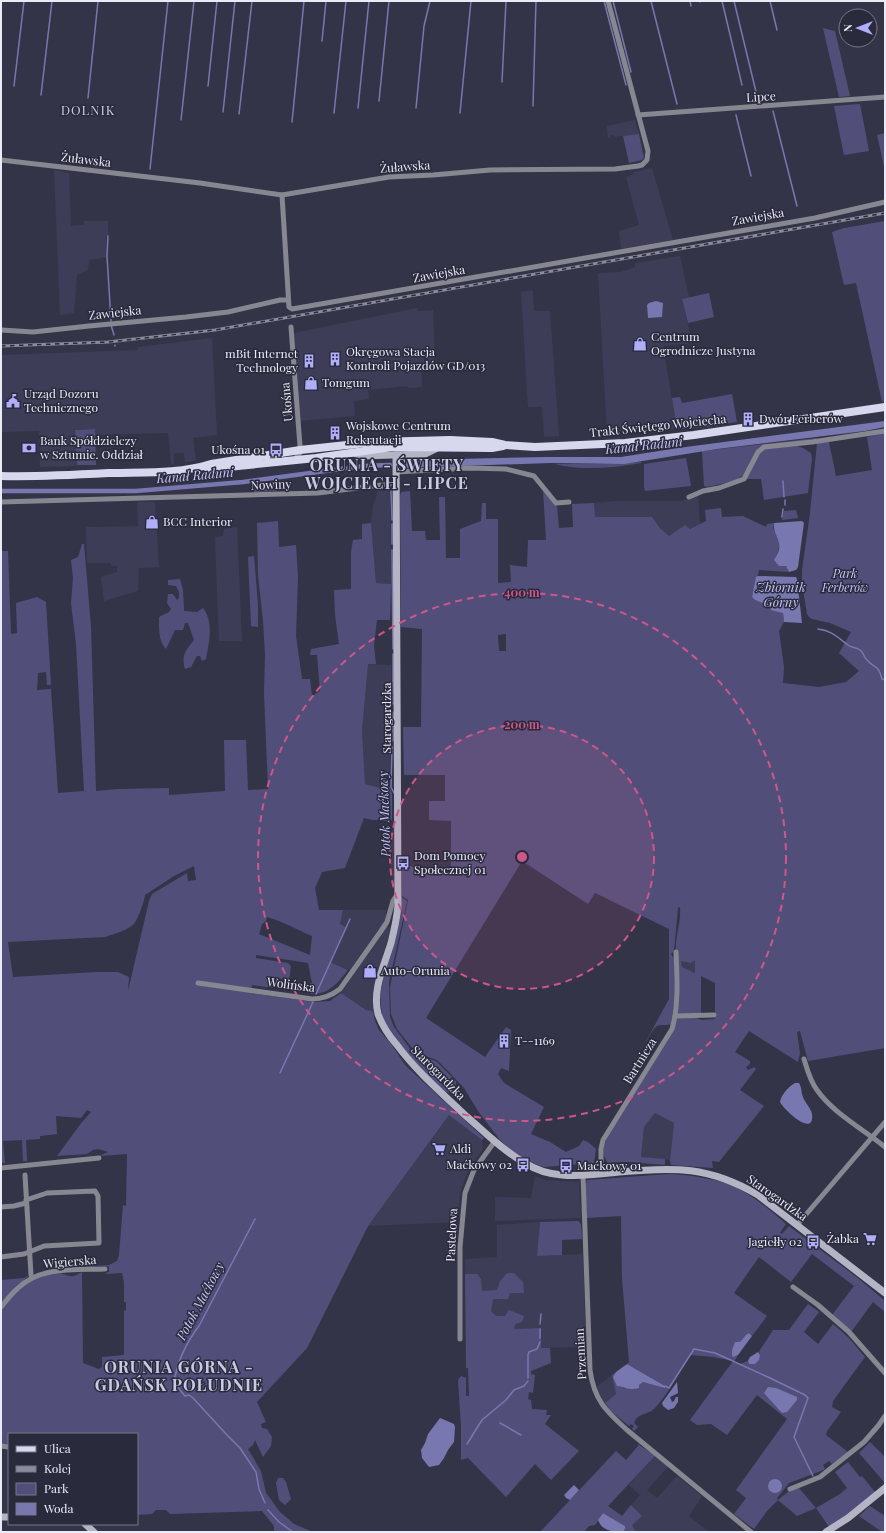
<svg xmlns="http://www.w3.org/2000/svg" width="886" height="1533" viewBox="0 0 886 1533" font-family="'Playfair Display',serif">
<rect width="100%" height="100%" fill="#343448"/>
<g fill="#3e3d58">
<polygon points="635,120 639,134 614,137 614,135 611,135 610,138 608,138 607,126"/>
<polygon points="652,168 673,240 621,249 619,231 639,225 626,177 634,174 633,172"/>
<polygon points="54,170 69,173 71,226 84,225 84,221 108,221 108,235 106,237 107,257 89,260 88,270 77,275 74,313 60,315"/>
<polygon points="680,256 689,297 682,299 692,343 663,346 677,429 607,433 598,273 621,272 635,267 635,263"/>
<polygon points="533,290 534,311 550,311 559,436 544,437 542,407 528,407 521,292"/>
<polygon points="417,308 418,311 433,310 435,362 421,363 422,387 408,388 407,386 368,390 369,399 354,401 355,416 300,421 294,333"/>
<polygon points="212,338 217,435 193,438 196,461 185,462 184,453 174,453 174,464 171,464 168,433 95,435 94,429 75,430 77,466 40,467 39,431 1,432 1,355 138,350 138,347"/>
<polygon points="390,487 391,584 376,583 371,523 373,505 377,495 377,489"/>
<polygon points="698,495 700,524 690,529 684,526 669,536 660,528 652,517 595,517 594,503 615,501 682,501"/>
<polygon points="137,502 155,502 159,567 139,568 138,591 104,601 101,577 117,572 117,566 111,566 111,563 87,563 86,527 138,526"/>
<polygon points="237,527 242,641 219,641 215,537 223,536 224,529"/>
<polygon points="368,664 391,665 391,744 388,790 365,784 362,731"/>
<polygon points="343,910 386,910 386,926 391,927 374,987 373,1001 373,1011 366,1010 341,993 355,972 330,962 347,928 340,925"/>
<polygon points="695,960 695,973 682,967 681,961 691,963"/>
<polygon points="655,1113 674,1123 670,1160 641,1157 644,1127"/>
<polygon points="449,1115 482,1140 483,1149 470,1167 461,1189 457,1222 368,1226"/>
<polygon points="535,1176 545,1180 579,1182 581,1218 495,1221 495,1197 531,1198"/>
<polygon points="540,1222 537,1256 583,1254 586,1347 541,1348 541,1328 466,1331 465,1259 497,1257 497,1225"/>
<polygon points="612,1375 616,1394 605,1403 595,1388"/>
<polygon points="655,1456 668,1467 647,1490 657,1498 677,1476 702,1496 689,1516 709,1532 636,1532 632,1525 641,1516 631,1505 640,1495 629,1485"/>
</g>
<g fill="#514f7a" fill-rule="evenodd">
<polygon points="823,28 835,31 850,96 839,97"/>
<polygon points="860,104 869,151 844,155 834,106"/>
<polygon points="885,133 885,171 877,135"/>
<polygon points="639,134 644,158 642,160 629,163 623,136"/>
<polygon points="885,221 885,401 882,402 856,283 844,285 832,232 844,228"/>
<polygon points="709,293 714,317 688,323 682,299"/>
<polygon points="732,394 737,422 707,427 677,429 672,398 680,397 682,403"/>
<polygon points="95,429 96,465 77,465 75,430"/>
<path d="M885,433v615l-77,13 -8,-30 -3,1 3,21 -2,9 -49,-31 -14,21 15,9v3l-4,3 2,3 6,-3 2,2 -16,21 24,16 -45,56 -7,-1 1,7 -42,-3 -1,-5 4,-37 -19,-10 -11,14 -3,30 24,2v6l-36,-3 -21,1c-7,-9 -5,-17 0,-27l60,-96 5,-9 4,-13 16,-1 9,3 13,-1v-36l-14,-7v37l-24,1c0,-23 -2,-47 -1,-70 1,-13 5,-23 4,-37l-2,1 -4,43 -3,3 3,5 1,38 -4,27c-4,2 -9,0 -14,2 -5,3 -8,12 -12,17l24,-44v-70l-74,-36 -7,11 -66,-43 -96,157 59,39 21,-30 5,3 -2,41 -8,-3 -3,6 6,9 40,24 -13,27 19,8 16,10 13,-6 4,-6 5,2 8,7 -2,14 -50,4 -9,-3 -20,-11 -15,-13 -22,-29 -14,-23 -15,-16 -12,-12 -21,-7 -19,-24 -6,-15 -1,-27 18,-87 -6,-4v-28l2,-2h7l4,2 36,4v-51l-22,-1v-19h16v-26h-41l-1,-48h18l1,-98 -21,-2 -1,-131 1,-4 9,-1 2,40h13l1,9h14l-1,-43h6l1,61h14v-29l21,-8 1,-18h4v16h12v64l13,-1 -1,-17 17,2 1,-27h18l-3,-50 14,16 2,22 14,-1 -1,-23 22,-1 1,14h57l8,11 9,8 16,-11 5,4 16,-8 -1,-11 16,-2 1,9 21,-1 23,11 1,-3 7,-1 -1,5 7,13 -3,15 6,9 3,1 3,6 -30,-2 -7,27 3,3 28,13 1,9 -5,9 5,36 -1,16 36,4 27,-5 13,-11 -20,-18 12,-21 -21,-9 -18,-4 -3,-2 -2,-3 -5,-31v-13l8,-57 7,-70 12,-1 7,34 36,-6 -5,-33zM506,634v17h-7l-1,-16zM695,960v13l-13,-6 -1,-6 10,2z"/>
<path d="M816,438l1,1 -58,8c-6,8 -9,17 -14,26 -4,8 -29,12 -38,14l-3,-1 -2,-35z"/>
<path d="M797,446l6,2 8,5 1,6 -4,34 -44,7 -3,-21h-15c4,-9 9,-26 19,-30 7,-3 24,-2 32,-3z"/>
<polygon points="686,458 691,486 645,491 644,487 644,464"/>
<path d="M641,462v1c-28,5 -59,8 -86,1h56z"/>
<polygon points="276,482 277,491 254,492 254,486"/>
<polygon points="796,510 798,518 782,520 784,511"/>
<path d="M278,521l1,26 17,-2 2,32 -2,59 6,43h8l2,17 8,-5 -3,-36h-7l1,-6 28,-5 -4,-29 -1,-25 17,-1v-37l2,-12 9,-1v-15l9,-1 5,60 15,1 -1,36h-13l-3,26 2,18h-8l-6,67 3,53 23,6 1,-4 3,7v27h-20l-8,-2 -19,50 -23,4 -7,16 4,22h24l-3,14 7,4 -17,34 18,8c-10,13 -20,25 -37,24l-1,-11h2l-4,-20 -52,-8v3l32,5 3,3 -2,14 -22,-3 6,11 -21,-3 -1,8 62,9 17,-1 11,-8 25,17 7,1 2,10 4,9 13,15 13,20 79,73 -2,2 -33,-25 -81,111 -61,122 -50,54 9,20 -5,2 1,4 5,1 5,8 -1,9 -8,11 -8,-17 -2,5 -5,4 13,22 5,22 6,8 8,11 14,12 19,8h-39v-6l-12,-15 -92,3 -4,-4h-10l-4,4 -15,1v-81h-128v10h-8v-135c15,-18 31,-33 55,-36 7,0 13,4 18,3 4,-1 5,-3 8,-4l1,91 16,6 3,-2v-10l22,-2v-44l2,-1v-8h-2v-20l-2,-9 -16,1v-1l3,-1v-5l-2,-1 -57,3 -19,6 19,-6 59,-4 8,-4 2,-6 4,-50 3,1 1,-52 -28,2 9,-4 -10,-3 -5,1 -6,4 -30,2 25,-34 9,-10 -4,-2 -6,8 -25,-2 1,18 -17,2v3l-14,1 1,21h-4l-1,-21 -19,1 2,22h-4v-612h7l3,83 6,-1 -1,-30 21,-6 9,5 5,83h-4l-1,-13 -8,1 -1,17 14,-1 7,104 26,-2 -8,-147 -5,-41 2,-25 -2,-18 7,-3 4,-13h2l7,83 5,164 22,-2 51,-1v7l56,-4 -1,-51h22l2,50 20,-1 -4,-96 1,-38 -2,-34 -5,-46 -1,-52zM194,866l2,14 -8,1 -1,-8 -35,21 -3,7 -21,90 1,-14 -11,-5h-22l-83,5 -5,-35 97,-5c9,-3 20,-6 28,-12 5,-5 11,-23 12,-30l29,-19zM267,917c15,4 31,13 45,19l-2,19 -51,-21 3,-10 4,-3z"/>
<polygon points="254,556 258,605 258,627 251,626 248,557"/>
<path d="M180,579l3,11 1,21 13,1 6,-4c11,14 6,35 3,51l-4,2 -2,-5h-3l-6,11 -6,2c-4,-14 1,-19 9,-29l-6,-17h-3l-2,7h-8l-9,19c-8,-8 -7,-22 -7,-32l10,-5 2,-3 -4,-6 1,-9h5l4,6 2,-2v-6l-3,-6 -8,-1v-5z"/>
<polygon points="401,897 407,901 389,982 390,1017 394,1027 414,1054 436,1061 456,1081 455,1094 443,1091 424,1073 391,1033 382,1016 380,995"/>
<path d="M669,1174c21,1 51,5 70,15 17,9 32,22 47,35l-6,9 2,1 7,-8 70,53 26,22v11l-12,-10 -22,30 -19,-17 22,-29 -42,-32 -21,28 -32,-25 -25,36 33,23 -15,20 -3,-3c-9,6 -10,13 -13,23l2,-1 -4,7 6,2 8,-3 1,3 11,-9 -1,-2 1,-3 13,-20h16l19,-26 11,8 -15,20 14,12 15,-20 15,13 17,20 -32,44 -1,6 9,5 -14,19 -1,4 22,17 -16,12 -3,-3 -6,4 2,4 -4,2 -32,12 -12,15 1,2 11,-9 10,-3 17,20 24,-14 7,-6 -12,-16 13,-10 12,15 2,-1 13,16 -33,27 -13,8 -13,-19 -19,8 -19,-16 -11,11 -13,18 -20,-15 12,-16 -10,-8 51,-71 -30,-24 -30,40 -16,-11 -14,1 -7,-5 43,-59 -20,-4 -23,-2c-11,17 -21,38 -35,53 -7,7 -18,5 -21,15l4,4 -4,4 -2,-2 2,-3 -3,-2 -2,2 -18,-15 -6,-8 11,-9 -4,-19 4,-3 -3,5 11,11 15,-3 4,-3 22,4 -38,-22 2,-2 -7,-84 -1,-62 -34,2 -2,-32 2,-6z"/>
<polygon points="578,1221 581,1224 582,1239 562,1240 562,1255 537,1256 540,1222"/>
<polygon points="507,1273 514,1273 523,1282 524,1293 510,1293 508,1299 493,1299 491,1311 496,1316 505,1316 509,1310 524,1316 522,1322 515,1324 514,1329 541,1328 541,1348 550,1348 551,1363 531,1371 531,1374 535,1375 533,1393 529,1392 528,1399 531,1400 532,1409 547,1410 546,1415 551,1415 545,1424 579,1451 551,1480 535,1464 506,1497 468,1458 461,1460 461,1427 458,1380 461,1376 466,1378 466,1396 469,1396 468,1368 466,1368 465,1274 477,1274 481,1279 482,1291 497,1290 500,1281"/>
<polygon points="30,1275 15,1287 1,1303 1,1280 24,1278"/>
<polygon points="870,1442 885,1457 885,1483 859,1453"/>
<polygon points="638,1444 655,1456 608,1506 622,1516 631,1505 642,1516 632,1525 636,1532 623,1532 625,1529 625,1526 603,1513 595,1525 589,1526 584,1532 540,1532 616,1451 626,1460 638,1446"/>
<polygon points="278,1478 283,1478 286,1482 291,1499 285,1505 279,1500 276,1483"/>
<polygon points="870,1506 885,1516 885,1532 882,1532 859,1516"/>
</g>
<g fill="#7977af">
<polygon points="656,301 663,303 662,317 648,318 647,305 649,303"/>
<polygon points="885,421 885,427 865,431 717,449 624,464 550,463 403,468 404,462 411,460 547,457 621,457 678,448"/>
<path d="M802,521l2,2 -6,44 -2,3 -7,2 -3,-6h-7l-5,-6c13,-18 -2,-24 0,-37z"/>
<polygon points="758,576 796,577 797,579 802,623 784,622 783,613 771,610 767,605 755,600 752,597 756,577"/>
<path d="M795,1083h4c3,5 2,9 4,14 2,6 8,11 9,17 3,25 -29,-5 -32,-12 1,-7 9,-16 15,-19z"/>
<polygon points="749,1333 752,1336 738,1355 733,1357 732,1355 732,1350 735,1342 740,1342 746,1335"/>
<polygon points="758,1352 760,1355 759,1360 755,1364 749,1364 748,1361 750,1357"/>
<path d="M627,1364l38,22v2l-22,-6 -4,3v3c-14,3 -13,-2 -22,-2l-4,-9 3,-5z"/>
<polygon points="677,1382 678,1393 670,1397 672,1402 674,1401 676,1397 678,1397 678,1402 674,1408 668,1410 663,1406 662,1403"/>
<polygon points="768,1387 776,1388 797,1397 797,1400 787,1412 782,1413 764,1393"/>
<polygon points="440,1418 454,1424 455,1427 454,1442 448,1450 444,1458 439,1465 429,1467 422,1458 421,1450 425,1443 428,1434"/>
<circle cx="775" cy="1486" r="7"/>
<polygon points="574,1485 579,1490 570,1500 566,1498 564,1495"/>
<path d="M603,1513l22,13v3l-2,3c-10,0 -21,-1 -25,-12z"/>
</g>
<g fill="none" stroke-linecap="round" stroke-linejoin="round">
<g stroke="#7977af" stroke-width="1.5">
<polyline points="604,1 626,85"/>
<polyline points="613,1 631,72"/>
<polyline points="651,1 677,104"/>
<polyline points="690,1 691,6"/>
<polyline points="700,1 700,2"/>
<polyline points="722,1 742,85"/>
<polyline points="734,1 757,96"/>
<polyline points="770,1 777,30"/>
<polyline points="322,41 326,1"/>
<polyline points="502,82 506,1"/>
<polyline points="14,86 24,1"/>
<polyline points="208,86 217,1"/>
<polyline points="41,95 52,1"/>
<polyline points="88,98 98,1"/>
<polyline points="379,101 389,1"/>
<polyline points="533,106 536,1"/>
<polyline points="358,108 369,1"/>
<polyline points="416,108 424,26 430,1"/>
<polyline points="773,111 797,206"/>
<polyline points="223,112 235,1"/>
<polyline points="334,113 346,1"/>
<polyline points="460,113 471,1"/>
<polyline points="239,114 252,1"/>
<polyline points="736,115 751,176"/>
<polyline points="181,120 194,1"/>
<polyline points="292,122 304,1"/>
<polyline points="150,169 168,1"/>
<polyline points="108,236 107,256 111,321"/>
<polyline points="111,325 114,335"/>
<polyline points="115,345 115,346"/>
<polyline points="783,481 784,497"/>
<polyline points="391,490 392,520"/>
<polyline points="785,500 785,505"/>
<polyline points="782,517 783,509"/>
<polyline points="392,524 392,544"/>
<polyline points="392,550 393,649"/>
<path d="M818,629c15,2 19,8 30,16 3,3 8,2 12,5 4,2 3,7 7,10 8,9 11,4 15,19l3,1"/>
<polyline points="393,654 393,704"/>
<polyline points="393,741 393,712"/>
<polyline points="392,747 391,787 394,793"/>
<polyline points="316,994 350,919"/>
<polyline points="280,1073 313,1002"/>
<path d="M255,1219l-56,107c-13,17 -22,37 -25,57l11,13 4,-1 4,3 34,37 13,13 16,24 3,17 6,14"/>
<polyline points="540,1324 541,1314"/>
<polyline points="540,1338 540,1329"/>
<polyline points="528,1378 528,1355 529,1352 537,1349 540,1342"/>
<polyline points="665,1386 669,1388 694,1349 715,1353 724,1357 770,1378 805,1395 808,1398 794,1437 813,1476"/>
<polyline points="500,1423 521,1435"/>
<polyline points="467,1444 482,1420 506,1400 514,1390 524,1386 528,1381"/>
<polyline points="268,1510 279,1522 293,1532"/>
</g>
<polyline stroke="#7977af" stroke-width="4.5" points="1,491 136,491 243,482 363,466 390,465"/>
<g stroke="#878792" stroke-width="5">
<polyline points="638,115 885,97"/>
<polyline points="1,160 200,183 282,195 389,177 433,175 490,170 615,169 638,166 642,165 647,160 648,151 608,1"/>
<polyline points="282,195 289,307 292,309 815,218 885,202"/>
<polyline points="291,327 300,446 300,453 294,460"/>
<polyline points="1,330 33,332 89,326 186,317 228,312 280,300 288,300"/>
<polyline points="396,472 469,468 506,469 534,476 556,503 569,502"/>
<polyline points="689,497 703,491 719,488 744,479 758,452 764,447 812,442 885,431"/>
<polyline points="1,502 318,493 397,483"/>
<path d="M198,983l114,16c11,0 19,-3 28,-10l41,-58 6,-9 6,-21 4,-6"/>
<polyline points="675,1016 714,1015"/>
<path d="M804,1059c3,10 6,22 13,31 16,23 46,39 68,57"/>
<polyline points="1,1168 99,1158"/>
<path d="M601,1174v-25l2,-9 69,-111c7,-24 5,-52 4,-77"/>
<polyline points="25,1175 31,1275"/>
<path d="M583,1175l7,195c4,30 16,41 37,60l124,102"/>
<polyline points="1,1207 14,1206 26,1203"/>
<polyline points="797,1225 885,1122"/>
<polyline points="1,1257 24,1254 44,1246 99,1243 98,1196 95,1191 47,1193 26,1200"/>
<polyline points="793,1287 818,1305 849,1332 885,1373"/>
<path d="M1,1307c5,-6 10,-13 17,-19 23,-22 57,-18 87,-19"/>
<polyline points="460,1339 460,1247 465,1193 474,1170 495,1141"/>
<polyline points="1,1446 9,1447"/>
<polyline points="790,1489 820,1477 864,1442 878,1426 885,1416"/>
</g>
<g stroke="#b4b4c5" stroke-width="7">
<polyline points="352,452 361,456 425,454 439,447"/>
<path d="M396,455l2,450c-1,13 -4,26 -7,38 -7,23 -19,47 -13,71 4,11 11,22 19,31 20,27 45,48 69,71 19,16 37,35 59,47 11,7 24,11 37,12 19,2 38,-1 57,-3 55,-5 90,-6 139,23l127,98"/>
<polyline points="1,1517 9,1517"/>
<polyline points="85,1524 94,1532"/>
<polyline points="826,1532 848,1518 885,1488"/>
</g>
<g stroke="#d7d7ed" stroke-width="8">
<polyline points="208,469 316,458 392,447 492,448 503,446"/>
<path d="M1,476c37,1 73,-1 110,-3 33,-1 68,1 100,-9l89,-14 75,-8 75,-2 42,2 13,3 30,2 90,-4 69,-8 191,-28"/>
</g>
<g stroke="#8b8b9c" stroke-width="3">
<polyline id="rail" points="1,346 108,342 215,330 885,213"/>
</g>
<use href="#rail" stroke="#2a2a3d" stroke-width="1.5" stroke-dasharray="4.5" stroke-linecap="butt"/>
</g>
<circle cx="522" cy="857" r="132" fill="#ce578a" fill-opacity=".12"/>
<g fill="none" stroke="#ce578a" stroke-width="2" stroke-dasharray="7 5">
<circle cx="522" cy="857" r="132"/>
<circle cx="522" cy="857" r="264"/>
</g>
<defs>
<g id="shop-bare" transform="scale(1.08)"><path d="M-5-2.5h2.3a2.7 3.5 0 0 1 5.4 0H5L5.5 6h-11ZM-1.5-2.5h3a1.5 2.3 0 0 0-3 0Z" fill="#b0aefa" stroke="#2a2a3d" stroke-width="2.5" paint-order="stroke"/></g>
<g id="building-bare" transform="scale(1.08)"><path d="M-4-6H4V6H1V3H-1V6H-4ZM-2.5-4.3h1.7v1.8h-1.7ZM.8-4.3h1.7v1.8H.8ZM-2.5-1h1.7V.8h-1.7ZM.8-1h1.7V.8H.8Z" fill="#b0aefa" stroke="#2a2a3d" stroke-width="2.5" paint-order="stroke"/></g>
<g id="civic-bare" transform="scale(1.08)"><path d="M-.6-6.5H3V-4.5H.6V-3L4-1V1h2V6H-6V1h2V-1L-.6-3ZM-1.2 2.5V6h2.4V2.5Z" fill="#b0aefa" stroke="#2a2a3d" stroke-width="2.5" paint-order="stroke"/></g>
<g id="bank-bare" transform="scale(1.08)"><path d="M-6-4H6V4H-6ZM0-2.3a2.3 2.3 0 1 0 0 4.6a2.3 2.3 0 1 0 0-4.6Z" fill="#b0aefa" stroke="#2a2a3d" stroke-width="2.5" paint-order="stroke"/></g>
<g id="bus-bare" transform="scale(1.08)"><path d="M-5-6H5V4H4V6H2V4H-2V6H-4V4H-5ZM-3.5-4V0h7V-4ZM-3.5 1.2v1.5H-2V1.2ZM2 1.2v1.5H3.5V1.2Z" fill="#b0aefa" stroke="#2a2a3d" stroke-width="2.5" paint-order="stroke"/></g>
<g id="supermarket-bare" transform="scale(1.08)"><path d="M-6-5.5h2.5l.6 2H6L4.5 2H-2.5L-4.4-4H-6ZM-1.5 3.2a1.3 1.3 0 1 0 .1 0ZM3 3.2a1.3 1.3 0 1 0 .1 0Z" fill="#b0aefa" stroke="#2a2a3d" stroke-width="2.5" paint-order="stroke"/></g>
</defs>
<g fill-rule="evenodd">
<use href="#shop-bare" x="640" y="344"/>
<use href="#building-bare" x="335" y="359"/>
<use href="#building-bare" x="309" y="361"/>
<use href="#shop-bare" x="311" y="383"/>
<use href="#civic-bare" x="13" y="401"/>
<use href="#building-bare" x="748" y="419"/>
<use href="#building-bare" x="335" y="433"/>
<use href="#bank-bare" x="29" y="448"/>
<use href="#bus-bare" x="276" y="450"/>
<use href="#shop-bare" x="152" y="522"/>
<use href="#bus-bare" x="403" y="863"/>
<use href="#shop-bare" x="370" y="971"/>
<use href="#building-bare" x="504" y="1041"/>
<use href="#supermarket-bare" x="439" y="1149"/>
<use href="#bus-bare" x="523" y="1165"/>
<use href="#bus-bare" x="566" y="1166"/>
<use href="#supermarket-bare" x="870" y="1239"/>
<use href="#bus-bare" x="813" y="1242"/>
</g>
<g text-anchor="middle" stroke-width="3" stroke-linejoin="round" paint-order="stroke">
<g font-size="12" fill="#ebebf8" stroke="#2a2a3d">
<text transform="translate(761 97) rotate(-4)" y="4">Lipce</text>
<text transform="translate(86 160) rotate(7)" y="4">Żuławska</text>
<text transform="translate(405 167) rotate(-4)" y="4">Żuławska</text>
<text transform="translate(758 217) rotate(-10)" y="4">Zawiejska</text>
<text transform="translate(439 274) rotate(-10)" y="4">Zawiejska</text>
<text transform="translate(115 313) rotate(-6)" y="4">Zawiejska</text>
<text transform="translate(287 402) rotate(-95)" y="4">Ukośna</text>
<text transform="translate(658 426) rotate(-6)" y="4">Trakt Świętego Wojciecha</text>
<text transform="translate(271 485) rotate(-2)" y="4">Nowiny</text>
<text transform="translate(387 718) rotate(-90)" y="4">Starogardzka</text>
<text transform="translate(291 985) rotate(7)" y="4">Wolińska</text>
<text transform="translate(640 1061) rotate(-58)" y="4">Bartnicza</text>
<text transform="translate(438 1073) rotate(45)" y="4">Starogardzka</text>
<text transform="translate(777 1198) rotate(35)" y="4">Starogardzka</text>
<text transform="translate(452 1235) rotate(-87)" y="4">Pastelowa</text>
<text transform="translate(70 1262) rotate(-5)" y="4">Wigierska</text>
<text transform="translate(581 1354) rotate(-93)" y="4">Przemian</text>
</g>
<g font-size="12" fill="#ebebf8" stroke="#2a2a3d" text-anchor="start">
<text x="651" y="341">Centrum<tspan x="651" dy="14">Ogrodnicze Justyna</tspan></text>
<text x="346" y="356">Okręgowa Stacja<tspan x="346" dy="14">Kontroli Pojazdów GD/013</tspan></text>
<text x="298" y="358" text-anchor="end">mBit Internet<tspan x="298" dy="14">Technology</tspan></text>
<text x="322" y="387">Tomgum</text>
<text x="24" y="398">Urząd Dozoru<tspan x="24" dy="14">Technicznego</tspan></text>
<text x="759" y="423">Dwór Ferberów</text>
<text x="346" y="430">Wojskowe Centrum<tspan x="346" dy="14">Rekrutacji</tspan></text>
<text x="40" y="445">Bank Spółdzielczy<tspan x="40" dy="14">w Sztumie. Oddział</tspan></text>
<text x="265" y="454" text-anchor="end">Ukośna 01</text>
<text x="163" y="526">BCC Interior</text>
<text x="414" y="860">Dom Pomocy<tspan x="414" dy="14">Społecznej 01</tspan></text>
<text x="381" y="975">Auto-Orunia</text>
<text x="515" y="1045">T--1169</text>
<text x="450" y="1153">Aldi</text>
<text x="512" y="1169" text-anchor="end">Maćkowy 02</text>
<text x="577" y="1170">Maćkowy 01</text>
<text x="859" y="1243" text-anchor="end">Żabka</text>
<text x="802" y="1246" text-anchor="end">Jagiełły 02</text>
</g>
<g font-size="12" font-style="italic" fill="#c5c5f6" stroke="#2a2a3d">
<text x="845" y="578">Park<tspan x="845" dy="14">Ferberów</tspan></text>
</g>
<g font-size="13" letter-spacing="1" fill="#c9c9e3" stroke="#2a2a3d">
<text x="88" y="115">DOLNIK</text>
</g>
<g font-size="13" font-style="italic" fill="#c4c4f5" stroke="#2a2a3d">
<text transform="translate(644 445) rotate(-6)" y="5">Kanał Raduni</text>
<text transform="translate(195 475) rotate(-5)" y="5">Kanał Raduni</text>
<text x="781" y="592">Zbiornik<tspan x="781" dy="15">Górny</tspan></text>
<text transform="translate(384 814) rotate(-92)" y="5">Potok Maćkowy</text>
<text transform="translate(200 1301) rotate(-62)" y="5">Potok Maćkowy</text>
</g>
<g font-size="16" font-weight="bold" letter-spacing="1" fill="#c9c9e3" stroke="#2a2a3d">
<text x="387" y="471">ORUNIA - ŚWIĘTY<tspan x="387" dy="18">WOJCIECH - LIPCE</tspan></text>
<text x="179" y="1373">ORUNIA GÓRNA -<tspan x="179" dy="18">GDAŃSK POŁUDNIE</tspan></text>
</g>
</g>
<circle cx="522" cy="857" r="6" fill="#ce578a" stroke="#2a2a3d" stroke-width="2"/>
<g font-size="12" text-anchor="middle" font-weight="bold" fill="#ce578a" stroke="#2a2a3d" stroke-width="3" stroke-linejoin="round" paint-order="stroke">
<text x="522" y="597">400 m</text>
<text x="522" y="729">200 m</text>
</g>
<rect width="886" height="1533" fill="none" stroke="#ebebf8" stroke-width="4"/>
<rect x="8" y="1433" width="130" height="92" fill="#2a2a3d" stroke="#777788"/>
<rect x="16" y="1446" width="20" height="6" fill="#d7d7ed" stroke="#777788"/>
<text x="44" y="1453" font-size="12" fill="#ebebf8">Ulica</text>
<rect x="16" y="1466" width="20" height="6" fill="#8b8b9c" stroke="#777788"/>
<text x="44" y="1473" font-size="12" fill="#ebebf8">Kolej</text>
<rect x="16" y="1483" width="20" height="12" fill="#514f7a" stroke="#777788"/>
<text x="44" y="1493" font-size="12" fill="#ebebf8">Park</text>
<rect x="16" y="1503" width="20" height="12" fill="#7977af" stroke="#777788"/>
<text x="44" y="1513" font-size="12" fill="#ebebf8">Woda</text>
<g transform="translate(858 28) rotate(270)"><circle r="19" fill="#2a2a3d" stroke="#777788"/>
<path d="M0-3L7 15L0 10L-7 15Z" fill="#b0aefa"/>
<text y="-6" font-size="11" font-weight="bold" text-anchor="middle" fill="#ebebf8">N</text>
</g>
</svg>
